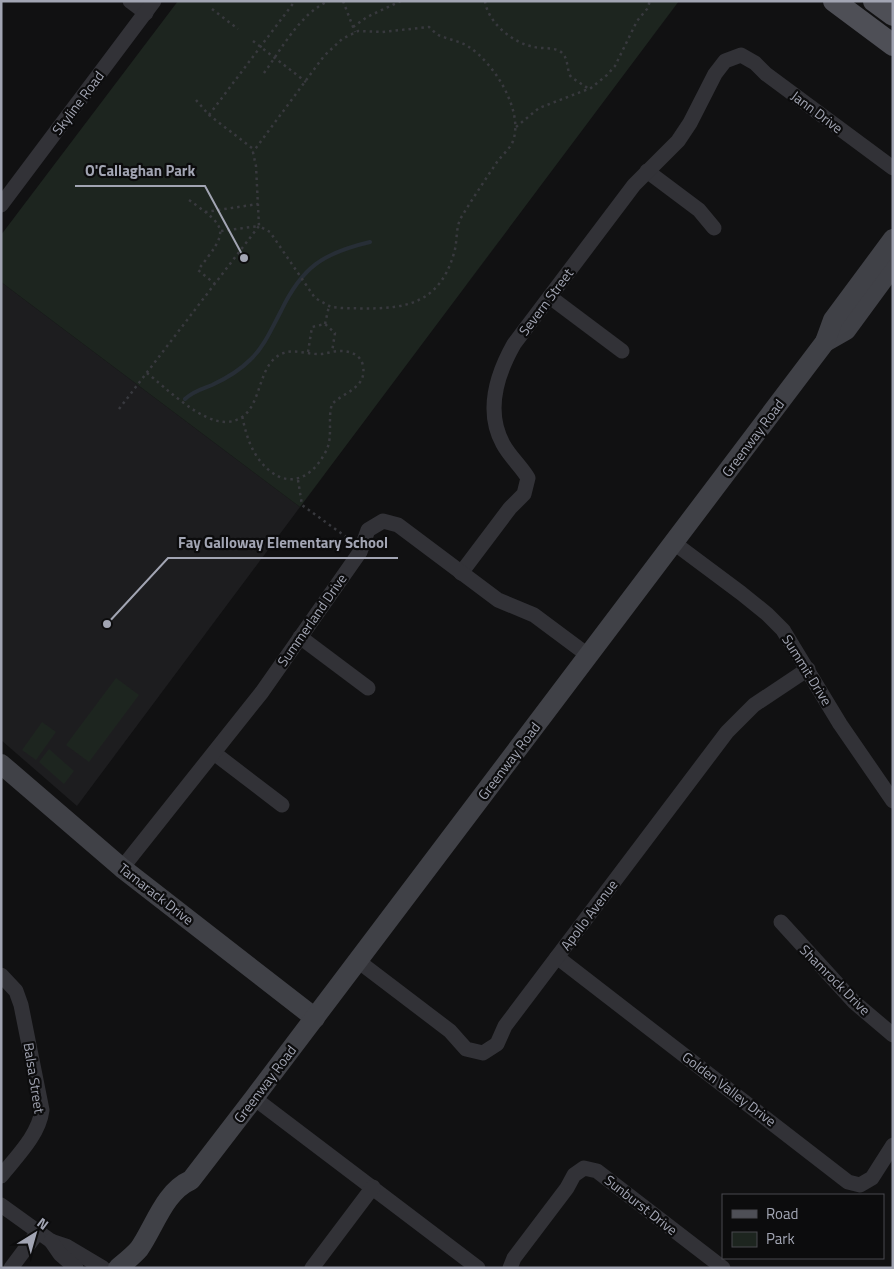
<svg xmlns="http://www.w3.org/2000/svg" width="894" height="1269" viewBox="0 0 894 1269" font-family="'Titillium Web',sans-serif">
<rect width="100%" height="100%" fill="#111112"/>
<polygon fill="#1d1d1f" points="1,282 300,507 77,806 1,740"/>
<g fill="#1d251f">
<polygon points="178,1 679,1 300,507 1,282 1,235"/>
<polygon points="116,678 139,695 89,762 66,745"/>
<polygon points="42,722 56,732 36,760 22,750"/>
<polygon points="49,749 74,771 64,784 39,762"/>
</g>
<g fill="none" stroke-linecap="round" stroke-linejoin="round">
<path stroke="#272e36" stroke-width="4" d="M185,399c8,-8 17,-10 27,-14 13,-6 28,-15 38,-25 14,-13 22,-32 31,-49 21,-44 42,-58 89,-69"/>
<g stroke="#38393e" stroke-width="2.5" stroke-dasharray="2.5 4" stroke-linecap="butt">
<polyline points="343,1 355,32"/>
<path d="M485,1c3,22 28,42 49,46 9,2 20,0 27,5 8,6 5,17 10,25l18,12"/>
<polyline points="212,9 238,29"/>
<polyline points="353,27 367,17 401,1"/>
<polyline points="253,41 306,82"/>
<path d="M264,73c17,-23 36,-60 65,-72"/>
<path d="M196,100l13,15 43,33 4,18 3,60 11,6 45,66 16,9 10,1c51,1 96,5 113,-55 4,-13 1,-26 8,-37 11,-18 23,-36 35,-54 5,-7 13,-13 16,-21 11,-30 -19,-78 -44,-94 -9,-6 -19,-7 -28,-11 -5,-1 -8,-6 -12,-9l-47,5 -24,-1 -16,8 -18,17 -71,96"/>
<polyline points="209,115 295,1"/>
<polyline points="516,127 539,108 591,88 607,75 615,66 637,21 647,9 650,1"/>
<path d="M189,200c41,29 39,31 9,70l17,14"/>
<polyline points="205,212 258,204"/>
<polyline points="221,231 259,226"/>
<polyline points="325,324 329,306"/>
<polyline points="308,352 312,327 325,324 335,333 332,352"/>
<path d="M147,373c19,15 54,50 80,49 38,-3 26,-54 54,-68 13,-6 27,1 41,0 6,-1 12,-3 18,-3 11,0 21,4 23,15 4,22 -19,26 -31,38 -5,16 2,34 -7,49 -16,30 -42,36 -64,9 -11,-13 -16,-31 -19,-47"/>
<polyline points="119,409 259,226"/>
<polyline points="298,480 302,505 349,539"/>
</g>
<g stroke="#323237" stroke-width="15">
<polyline points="130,1 146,13"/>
<polyline points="647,171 699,210 714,228"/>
<polyline points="1,205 154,1"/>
<polyline points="550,297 622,351"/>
<polyline points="674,543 741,593 767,614 783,630 840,724 893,801"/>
<path d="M461,573l49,-65 14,-14 4,-16c-7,-12 -18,-21 -25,-34 -18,-33 -6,-70 11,-100l120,-159 44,-44 12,-18 25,-49 10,-13 16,-6 14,8 11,11 127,94"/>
<polyline points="300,637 368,688"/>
<polyline points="214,753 282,805"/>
<polyline points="122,868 262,692 360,552 368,530 383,521 398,525 498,600 534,615 589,656"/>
<polyline points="781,922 854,1002 893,1035"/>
<polyline points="557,957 848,1182 860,1185 872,1178 893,1145"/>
<polyline points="358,961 450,1031 466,1049 483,1053 497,1044 505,1026 727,732 754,705 808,669"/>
<path d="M1,975l15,16 5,14 21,105c-3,25 -26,47 -41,66"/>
<polyline points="254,1098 478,1268"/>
<polyline points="1,1205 51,1241 66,1246 103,1268"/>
<polyline points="51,1241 60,1254 76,1268"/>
<polyline points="11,1268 38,1232"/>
<polyline points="312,1268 373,1187"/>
<polyline points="510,1268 514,1258 567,1188 574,1175 584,1168 597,1171 723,1268"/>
</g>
<g stroke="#404147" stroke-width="20">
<polyline points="825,342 846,330 893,266"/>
<polyline points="1,764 122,868 315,1018"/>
<path d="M118,1268c7,-6 15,-12 21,-19 16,-23 25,-57 52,-69l63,-82 571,-756 8,-22 60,-81"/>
</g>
<g stroke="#4e4f56" stroke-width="22">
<polyline points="834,1 893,45"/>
<polyline points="874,1 893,15"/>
</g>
</g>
<g text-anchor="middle" stroke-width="4.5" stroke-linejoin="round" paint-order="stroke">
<g font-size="14" fill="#a2a5b3" stroke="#0c0c0d">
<text transform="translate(78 103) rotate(-53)" y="5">Skyline Road</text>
<text transform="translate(817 112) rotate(37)" y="5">Jann Drive</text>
<text transform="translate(546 302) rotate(-53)" y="5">Severn Street</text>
<text transform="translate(753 438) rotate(-53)" y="5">Greenway Road</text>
<text transform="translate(312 620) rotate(-55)" y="5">Summerland Drive</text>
<text transform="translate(807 670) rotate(58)" y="5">Summit Drive</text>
<text transform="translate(509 761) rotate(-53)" y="5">Greenway Road</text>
<text transform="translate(156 894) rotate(38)" y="5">Tamarack Drive</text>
<text transform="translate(589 915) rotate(-53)" y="5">Apollo Avenue</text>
<text transform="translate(835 980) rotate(45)" y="5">Shamrock Drive</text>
<text transform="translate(34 1078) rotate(81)" y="5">Balsa Street</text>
<text transform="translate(265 1084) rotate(-53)" y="5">Greenway Road</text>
<text transform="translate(729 1089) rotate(37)" y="5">Golden Valley Drive</text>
<text transform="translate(641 1205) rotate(38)" y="5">Sunburst Drive</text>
</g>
</g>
<path fill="none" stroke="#a2a5b3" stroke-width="2" d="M244 258L205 186H75M107 624L168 558H398"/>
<g fill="#a2a5b3" stroke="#0c0c0d" stroke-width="2">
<circle cx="244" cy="258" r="5"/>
<circle cx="107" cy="624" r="5"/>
</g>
<g font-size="15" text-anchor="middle" font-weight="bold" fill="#a2a5b3" stroke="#0c0c0d" stroke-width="4.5" stroke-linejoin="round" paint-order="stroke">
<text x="140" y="176">O'Callaghan Park</text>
<text x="283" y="548">Fay Galloway Elementary School</text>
</g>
<rect width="894" height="1269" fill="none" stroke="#a2a5b3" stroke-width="5"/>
<rect x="722" y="1194" width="162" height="65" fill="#0c0c0d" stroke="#48494f"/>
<rect x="732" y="1210" width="25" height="8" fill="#4e4f56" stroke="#48494f"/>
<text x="766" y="1219" font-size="15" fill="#a2a5b3">Road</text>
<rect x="732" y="1232" width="25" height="15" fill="#1d251f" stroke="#48494f"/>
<text x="766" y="1244" font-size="15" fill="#a2a5b3">Park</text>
<g transform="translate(35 1234) rotate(37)" stroke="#0c0c0d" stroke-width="4" paint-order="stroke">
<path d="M0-4L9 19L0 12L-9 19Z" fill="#a2a5b3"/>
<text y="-8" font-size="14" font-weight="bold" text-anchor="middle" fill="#a2a5b3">N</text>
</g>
</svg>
